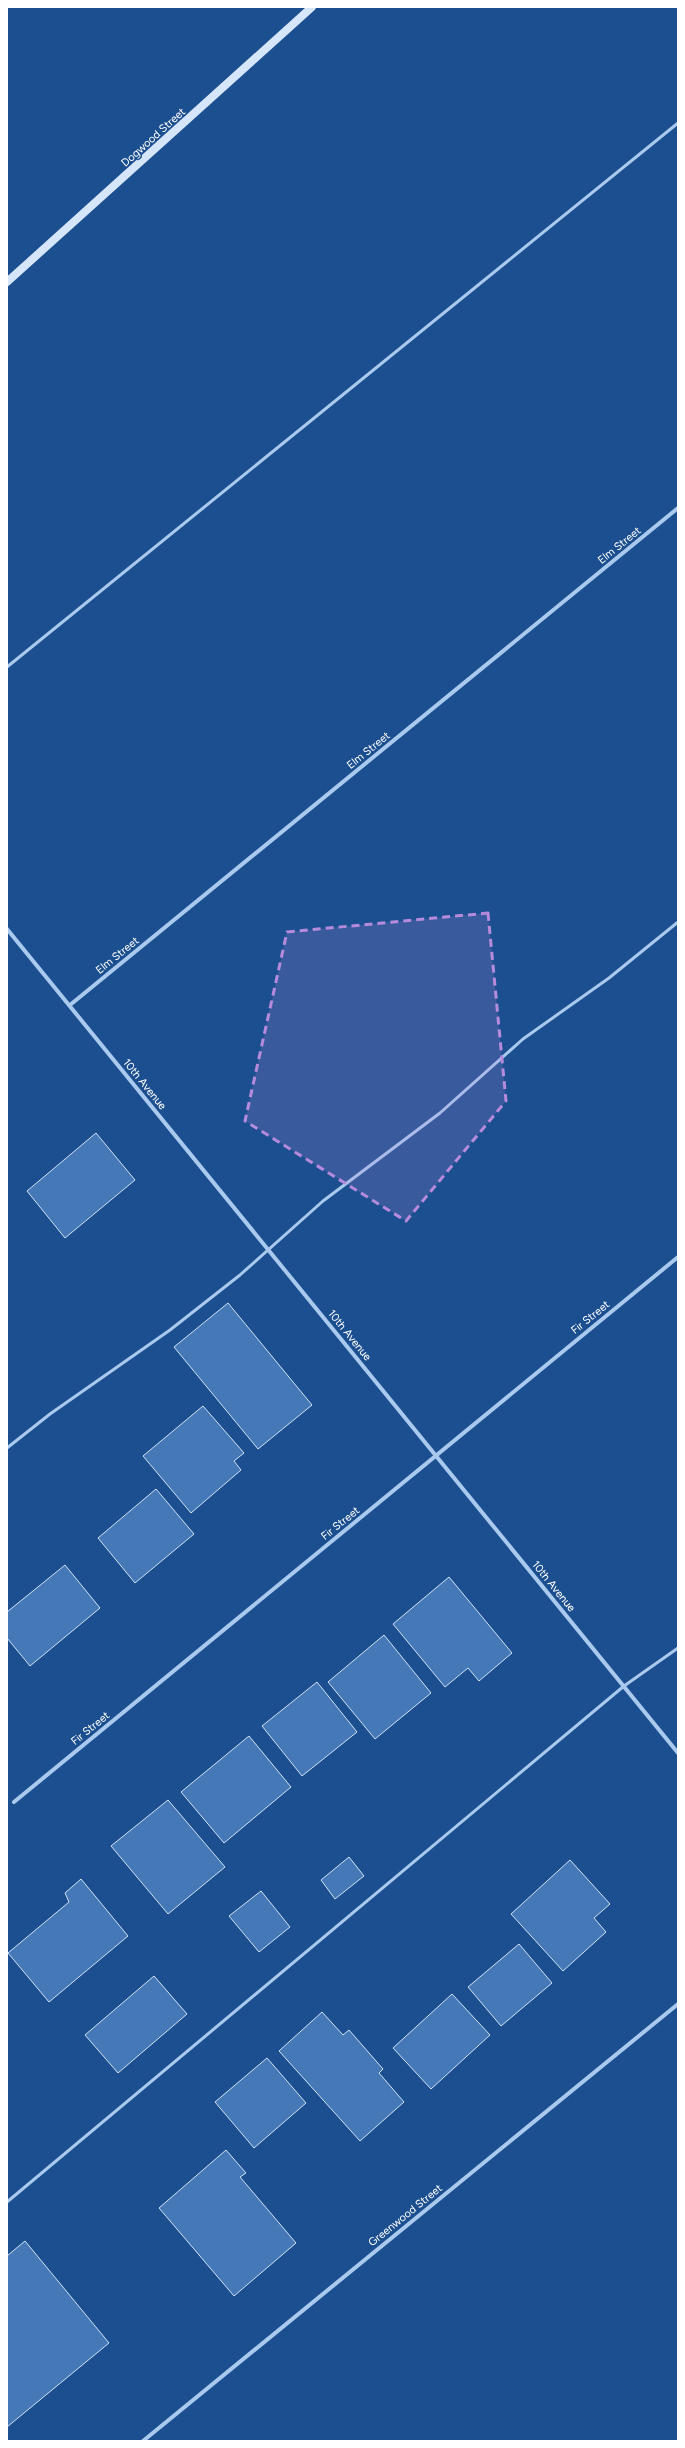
<svg xmlns="http://www.w3.org/2000/svg" width="685" height="2448" viewBox="0 0 685 2448" font-family="Figtree,sans-serif">
<rect width="100%" height="100%" fill="#1b4f8f"/>
<g fill="#4478b7" stroke="#cfe3fa">
<polygon points="96,1133 135,1180 65,1238 27,1191"/>
<polygon points="228,1303 312,1405 258,1449 174,1347"/>
<polygon points="203,1406 244,1453 234,1461 241,1470 191,1513 143,1456"/>
<polygon points="156,1489 194,1534 135,1583 98,1538"/>
<polygon points="65,1565 100,1608 30,1666 7,1638 7,1612"/>
<polygon points="449,1577 512,1653 479,1681 468,1668 445,1687 393,1624"/>
<polygon points="384,1635 431,1693 375,1739 328,1682"/>
<polygon points="317,1682 357,1732 302,1776 262,1726"/>
<polygon points="249,1736 291,1787 224,1843 181,1792"/>
<polygon points="168,1800 225,1867 168,1914 111,1846"/>
<polygon points="349,1857 364,1876 335,1899 321,1880"/>
<polygon points="570,1860 610,1904 594,1918 606,1932 563,1971 511,1914"/>
<polygon points="81,1879 128,1936 49,2002 8,1953 69,1902 65,1893"/>
<polygon points="261,1891 290,1927 259,1952 229,1916"/>
<polygon points="519,1944 552,1983 501,2026 468,1987"/>
<polygon points="154,1976 187,2014 118,2073 85,2035"/>
<polygon points="452,1994 490,2035 431,2089 393,2048"/>
<polygon points="322,2012 343,2035 349,2030 383,2069 379,2073 404,2102 360,2141 279,2051"/>
<polygon points="267,2058 306,2103 254,2148 215,2102"/>
<polygon points="226,2150 246,2173 240,2177 296,2243 234,2296 159,2208"/>
<polygon points="25,2241 109,2343 7,2427 7,2256"/>
</g>
<g fill="none" stroke-linecap="round" stroke-linejoin="round">
<g stroke="#a9c9ee" stroke-width="3">
<polyline points="7,667 678,123"/>
<polyline points="7,1448 50,1414 170,1330 240,1275 323,1201 440,1113 523,1039 609,978 678,922"/>
<polyline points="7,2202 624,1686 678,1648"/>
</g>
<g stroke="#a9c9ee" stroke-width="4">
<polyline points="7,929 678,1753"/>
<polyline points="70,1005 678,508"/>
<polyline points="14,1802 678,1257"/>
<polyline points="143,2441 678,2004"/>
</g>
<polyline stroke="#d6e6fa" stroke-width="8" points="7,282 312,7"/>
</g>
<path fill="#b68bdc" fill-opacity="0.2" stroke="#b68bdc" stroke-width="3" stroke-dasharray="8 5" stroke-linejoin="round" d="M488,913l18,188 -100,120 -161,-100 42,-189z"/>
<g text-anchor="middle" stroke-width="3" stroke-linejoin="round" paint-order="stroke">
<g font-size="11" fill="#fff" stroke="#1b4f8f">
<text transform="translate(153 137) rotate(-42)" y="4">Dogwood Street</text>
<text transform="translate(619 545) rotate(-39)" y="4">Elm Street</text>
<text transform="translate(368 750) rotate(-39)" y="4">Elm Street</text>
<text transform="translate(117 955) rotate(-39)" y="4">Elm Street</text>
<text transform="translate(145 1084) rotate(51)" y="4">10th Avenue</text>
<text transform="translate(590 1317) rotate(-39)" y="4">Fir Street</text>
<text transform="translate(350 1335) rotate(51)" y="4">10th Avenue</text>
<text transform="translate(340 1523) rotate(-39)" y="4">Fir Street</text>
<text transform="translate(554 1586) rotate(51)" y="4">10th Avenue</text>
<text transform="translate(90 1728) rotate(-39)" y="4">Fir Street</text>
<text transform="translate(405 2215) rotate(-39)" y="4">Greenwood Street</text>
</g>
</g>
<rect width="685" height="2448" fill="none" stroke="#ffffff" stroke-width="16"/>
</svg>
